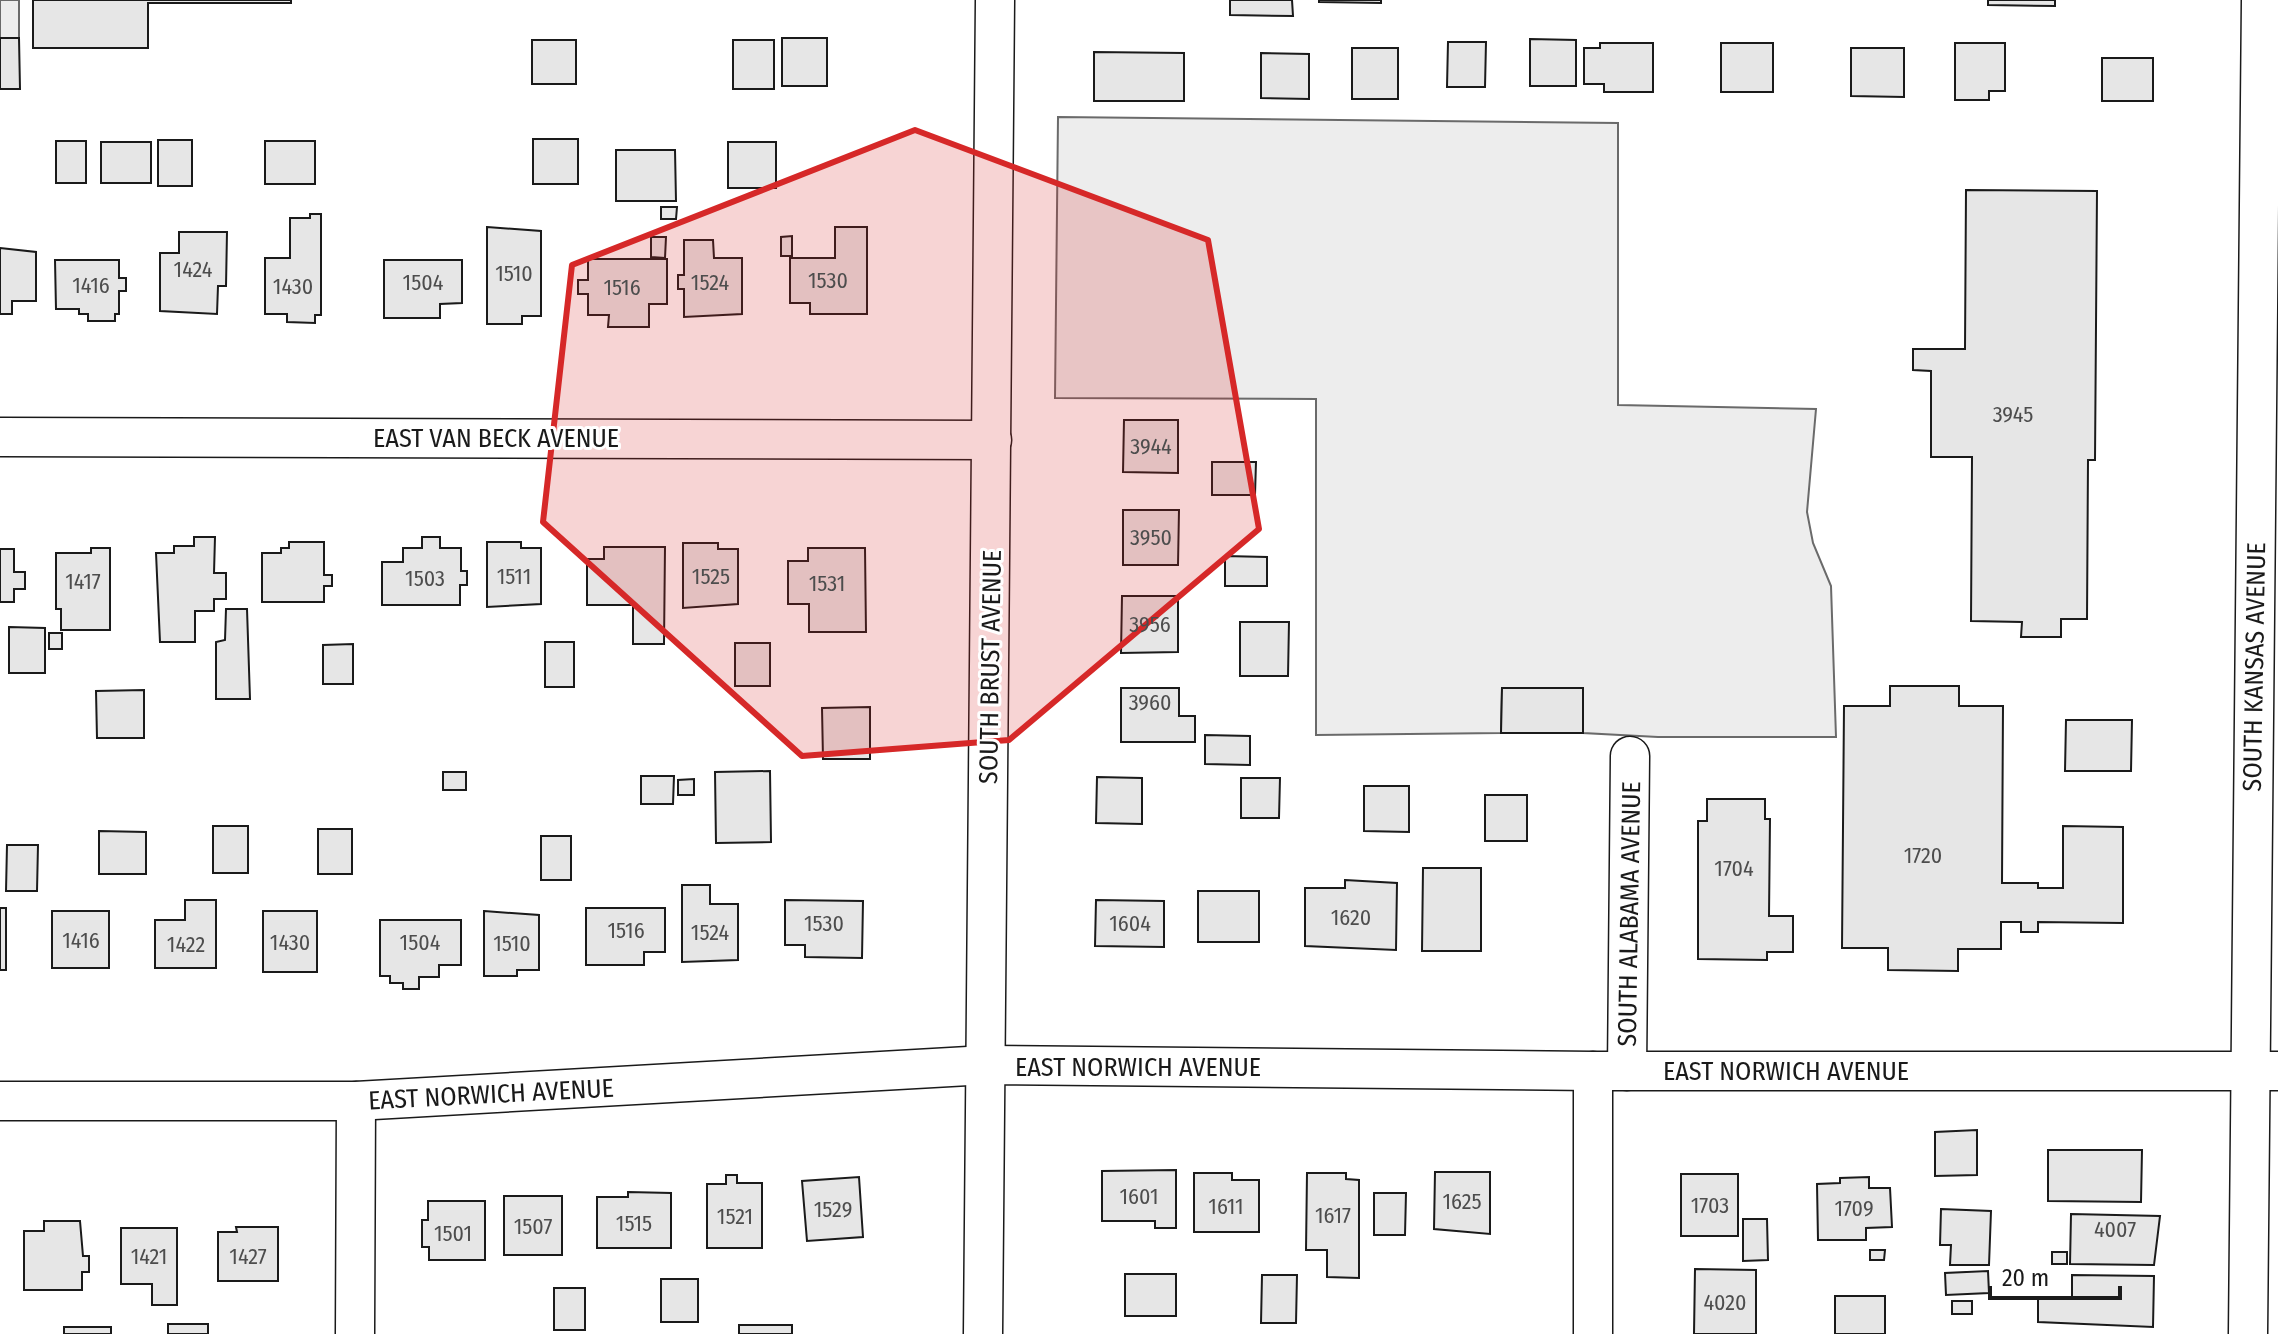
<svg xmlns="http://www.w3.org/2000/svg" width="2278" height="1334" font-family="'Fira Sans Condensed',sans-serif">
	<style>
		.parking { fill: #ededed; stroke: #6a6a6a; stroke-width: 2 }
		.building { fill: #e6e6e6; stroke: #1a1a1a; stroke-width: 2 }
		.lines { fill: none; stroke-linecap: round; stroke-linejoin: round }
		.street-casing { stroke: #1a1a1a; stroke-width: 41 }
		.street { stroke: #fff; stroke-width: 38 }
		.marked { fill: #d62828; fill-opacity: 0.2; stroke: #d62828; stroke-width: 6; stroke-linejoin: round }
		.labels { text-anchor: middle; stroke-width: 6; stroke-linejoin: round; paint-order: stroke }
		.number-label { font-size: 22px; fill: #4d4d4d }
		.street-label { font-size: 26px; fill: #1a1a1a; stroke: #fff }
	</style>
	<rect width="100%" height="100%" fill="#fff"/>
	<g class="parking">
		<rect x="0" y="0" width="19" height="38"/>
		<polygon points="1058,117 1618,123 1618,405 1816,409 1807,512 1813,543 1831,586 1836,737 1658,737 1583,733 1582,689 1502,688 1501,733 1316,735 1316,399 1055,398"/>
	</g>
	<g class="building">
		<polygon points="33,0 291,0 291,3 148,3 148,48 33,48"/>
		<polygon points="1230,0 1292,0 1293,16 1230,15"/>
		<polygon points="1319,0 1381,0 1381,3 1319,2"/>
		<polygon points="1988,0 2055,0 2055,6 1988,5"/>
		<polygon points="0,38 19,38 20,89 0,89"/>
		<rect x="782" y="38" width="45" height="48"/>
		<polygon points="1530,39 1576,40 1576,86 1530,86"/>
		<rect x="532" y="40" width="44" height="44"/>
		<rect x="733" y="40" width="41" height="49"/>
		<polygon points="1448,42 1486,42 1485,87 1447,87"/>
		<polygon points="1600,43 1653,43 1653,92 1604,92 1604,84 1584,84 1584,48 1600,48"/>
		<rect x="1721" y="43" width="52" height="49"/>
		<polygon points="1955,43 2005,43 2005,91 1989,91 1989,100 1955,100"/>
		<rect x="1352" y="48" width="46" height="51"/>
		<polygon points="1851,48 1904,48 1904,97 1851,96"/>
		<polygon points="1094,52 1184,53 1184,101 1094,101"/>
		<polygon points="1261,53 1309,54 1309,99 1261,98"/>
		<rect x="2102" y="58" width="51" height="43"/>
		<rect x="533" y="139" width="45" height="45"/>
		<rect x="158" y="140" width="34" height="46"/>
		<rect x="56" y="141" width="30" height="42"/>
		<rect x="265" y="141" width="50" height="43"/>
		<rect x="101" y="142" width="50" height="41"/>
		<rect x="728" y="142" width="48" height="46"/>
		<polygon points="616,150 675,150 676,201 616,201"/>
		<polygon points="1966,190 2097,191 2095,460 2088,460 2087,619 2061,619 2061,637 2021,637 2022,622 1971,621 1972,457 1931,457 1931,371 1913,370 1913,349 1965,349"/>
		<polygon points="661,207 677,207 676,219 661,219"/>
		<polygon points="310,214 321,214 321,315 315,315 315,323 287,322 287,314 265,314 265,258 290,258 290,218 310,218"/>
		<polygon points="487,227 541,231 541,316 522,316 522,324 487,324"/>
		<polygon points="835,227 867,227 867,314 810,314 810,303 790,303 790,258 835,258"/>
		<polygon points="179,232 227,232 226,286 218,286 217,314 160,311 160,253 179,253"/>
		<polygon points="792,236 792,256 781,256 781,237"/>
		<polygon points="651,237 666,237 665,258 651,257"/>
		<polygon points="684,240 713,240 714,258 742,258 742,314 684,317 684,289 678,289 678,275 684,275"/>
		<polygon points="0,248 36,252 36,301 12,301 12,314 0,314"/>
		<polygon points="588,259 667,259 667,304 649,304 649,327 608,327 609,315 588,315 588,294 578,294 578,280 588,280"/>
		<polygon points="55,260 119,260 119,278 126,278 126,291 119,291 119,314 115,314 115,321 88,321 88,314 79,314 79,309 56,309"/>
		<polygon points="384,260 462,260 462,303 440,304 440,318 384,318"/>
		<polygon points="1124,420 1178,420 1178,473 1123,472"/>
		<polygon points="1212,462 1256,462 1255,495 1212,495"/>
		<polygon points="1123,510 1179,510 1178,565 1123,565"/>
		<polygon points="194,537 215,537 214,573 226,573 226,599 214,599 214,611 195,611 195,642 160,642 156,553 174,553 174,546 194,546"/>
		<polygon points="422,537 440,537 440,548 461,548 461,571 467,571 467,585 460,585 460,605 382,605 382,562 403,562 403,548 422,548"/>
		<polygon points="289,542 324,542 324,575 332,575 332,586 324,586 324,602 262,602 262,553 281,553 281,548 289,548"/>
		<polygon points="487,542 521,542 521,548 541,548 541,604 487,607"/>
		<polygon points="683,543 718,543 718,549 738,549 738,604 683,608"/>
		<polygon points="604,547 665,547 664,644 633,644 633,605 587,605 587,559 604,559"/>
		<polygon points="91,548 110,548 110,630 61,630 61,609 56,609 56,553 91,553"/>
		<polygon points="808,548 865,548 866,632 809,632 809,604 788,604 788,561 808,561"/>
		<polygon points="0,549 14,549 14,572 25,572 25,589 14,589 14,602 0,602"/>
		<polygon points="1225,556 1267,557 1267,586 1225,586"/>
		<polygon points="1122,596 1178,596 1178,652 1121,653"/>
		<polygon points="226,609 247,609 250,699 216,699 216,642 225,640"/>
		<polygon points="1240,622 1289,622 1288,676 1240,676"/>
		<polygon points="9,627 45,628 45,673 9,673"/>
		<rect x="49" y="633" width="13" height="16"/>
		<rect x="545" y="642" width="29" height="45"/>
		<rect x="735" y="643" width="35" height="43"/>
		<polygon points="353,644 353,684 323,684 323,645"/>
		<polygon points="1890,686 1959,686 1959,706 2003,706 2002,883 2038,883 2038,888 2063,888 2063,826 2123,827 2123,923 2038,922 2038,932 2021,932 2021,922 2001,922 2001,949 1958,949 1958,971 1888,970 1888,948 1842,948 1844,706 1890,706"/>
		<polygon points="1121,688 1179,688 1179,716 1195,716 1195,742 1121,742"/>
		<polygon points="1502,688 1583,688 1583,733 1501,733"/>
		<polygon points="144,690 144,738 97,738 96,691"/>
		<polygon points="870,707 870,759 823,759 822,708"/>
		<polygon points="2066,720 2132,720 2131,771 2065,771"/>
		<polygon points="1205,735 1250,736 1250,765 1205,764"/>
		<polygon points="770,771 771,842 716,843 715,772"/>
		<rect x="443" y="772" width="23" height="18"/>
		<polygon points="641,776 674,776 673,804 641,804"/>
		<polygon points="1097,777 1142,778 1142,824 1096,823"/>
		<polygon points="1241,778 1280,778 1279,818 1241,818"/>
		<polygon points="694,779 694,795 678,795 678,780"/>
		<polygon points="1364,786 1409,786 1409,832 1364,831"/>
		<rect x="1485" y="795" width="42" height="46"/>
		<polygon points="1707,799 1765,799 1765,819 1770,819 1769,916 1793,916 1793,952 1767,952 1767,960 1698,959 1698,821 1707,821"/>
		<rect x="213" y="826" width="35" height="47"/>
		<rect x="318" y="829" width="34" height="45"/>
		<polygon points="99,831 146,832 146,874 99,874"/>
		<rect x="541" y="836" width="30" height="44"/>
		<polygon points="7,845 38,845 37,891 6,891"/>
		<polygon points="1423,868 1481,868 1481,951 1422,951"/>
		<polygon points="1345,880 1397,883 1396,950 1305,946 1305,888 1345,888"/>
		<polygon points="682,885 710,885 710,904 738,904 738,960 682,962"/>
		<rect x="1198" y="891" width="61" height="51"/>
		<polygon points="185,900 216,900 216,968 155,968 155,920 185,920"/>
		<polygon points="785,900 863,901 862,958 805,957 805,945 785,945"/>
		<polygon points="1096,900 1164,901 1164,947 1095,946"/>
		<rect x="0" y="908" width="6" height="62"/>
		<polygon points="586,908 665,908 665,952 644,952 644,965 586,965"/>
		<rect x="52" y="911" width="57" height="57"/>
		<rect x="263" y="911" width="54" height="61"/>
		<polygon points="484,911 539,915 539,970 517,970 517,976 484,976"/>
		<polygon points="380,920 461,920 461,965 439,965 439,977 419,977 419,989 403,989 403,983 390,983 390,976 380,976"/>
		<polygon points="1977,1130 1977,1175 1935,1176 1935,1132"/>
		<polygon points="2048,1150 2142,1150 2141,1202 2048,1201"/>
		<polygon points="1176,1170 1176,1228 1155,1228 1155,1221 1102,1221 1102,1171"/>
		<polygon points="1435,1172 1490,1172 1490,1234 1434,1229"/>
		<polygon points="1194,1173 1232,1173 1232,1180 1259,1180 1259,1232 1194,1232"/>
		<polygon points="1307,1173 1346,1173 1346,1179 1359,1180 1359,1278 1327,1277 1327,1250 1306,1250"/>
		<rect x="1681" y="1174" width="57" height="62"/>
		<polygon points="726,1175 737,1175 737,1183 762,1183 762,1248 707,1248 707,1184 726,1184"/>
		<polygon points="859,1177 863,1237 807,1241 802,1181"/>
		<polygon points="1869,1177 1869,1188 1890,1188 1892,1227 1866,1228 1866,1240 1818,1240 1817,1184 1840,1183 1840,1178"/>
		<polygon points="628,1192 671,1193 671,1248 597,1248 597,1197 628,1197"/>
		<polygon points="1374,1193 1406,1193 1405,1235 1374,1235"/>
		<rect x="504" y="1196" width="58" height="59"/>
		<polygon points="428,1201 485,1201 485,1260 429,1260 429,1247 422,1247 422,1220 428,1220"/>
		<polygon points="1941,1209 1991,1211 1989,1265 1950,1265 1951,1245 1940,1245"/>
		<polygon points="2071,1214 2160,1216 2154,1265 2070,1264"/>
		<polygon points="1743,1219 1767,1219 1768,1260 1743,1261"/>
		<polygon points="44,1221 80,1221 83,1256 89,1256 89,1272 82,1272 82,1290 24,1290 24,1231 44,1231"/>
		<polygon points="236,1227 278,1227 278,1281 218,1281 218,1232 237,1232"/>
		<polygon points="121,1228 177,1228 177,1305 152,1305 152,1284 121,1284"/>
		<polygon points="1870,1250 1885,1250 1884,1260 1870,1260"/>
		<rect x="2052" y="1252" width="15" height="12"/>
		<polygon points="1695,1269 1756,1270 1756,1334 1694,1334"/>
		<polygon points="1988,1271 1989,1293 1946,1295 1945,1273"/>
		<rect x="1125" y="1274" width="51" height="42"/>
		<polygon points="1262,1275 1297,1275 1296,1323 1261,1323"/>
		<polygon points="2072,1275 2154,1276 2153,1327 2038,1322 2038,1298 2072,1299"/>
		<rect x="661" y="1279" width="37" height="43"/>
		<rect x="554" y="1288" width="31" height="42"/>
		<rect x="1835" y="1296" width="50" height="38"/>
		<rect x="1952" y="1301" width="20" height="13"/>
		<rect x="168" y="1324" width="40" height="10"/>
		<rect x="739" y="1325" width="53" height="9"/>
		<rect x="64" y="1327" width="47" height="7"/>
	</g>
	<g class="lines">
		<g class="street-casing">
			<g id="street">
				<polyline points="0,437 992,440"/>
				<polyline points="1627,1071 1630,756"/>
				<polyline points="0,1101 356,1101 986,1065 1593,1071 2278,1071"/>
				<polyline points="355,1334 356,1101"/>
				<polyline points="983,1334 995,0"/>
				<polyline points="1593,1334 1593,1071"/>
				<polyline points="2248,1334 2261,0"/>
			</g>
		</g>
		<use href="#street" class="street"/>
	</g>
	<path class="marked" d="M 915,130 L 1208,240 L 1259,529 L 1009,740 L 802,756 L 543,522 L 572,265 Z"/>
	<g class="labels">
		<g class="number-label">
			<text x="193" y="277">1424</text>
			<text x="514" y="281">1510</text>
			<text x="828" y="288">1530</text>
			<text x="423" y="290">1504</text>
			<text x="710" y="290">1524</text>
			<text x="91" y="293">1416</text>
			<text x="293" y="294">1430</text>
			<text x="622" y="295">1516</text>
			<text x="2013" y="422">3945</text>
			<text x="1151" y="454">3944</text>
			<text x="1151" y="545">3950</text>
			<text x="514" y="584">1511</text>
			<text x="711" y="584">1525</text>
			<text x="425" y="586">1503</text>
			<text x="83" y="589">1417</text>
			<text x="827" y="591">1531</text>
			<text x="1150" y="632">3956</text>
			<text x="1150" y="710">3960</text>
			<text x="1923" y="863">1720</text>
			<text x="1734" y="876">1704</text>
			<text x="1351" y="925">1620</text>
			<text x="824" y="931">1530</text>
			<text x="1130" y="931">1604</text>
			<text x="626" y="938">1516</text>
			<text x="710" y="940">1524</text>
			<text x="81" y="948">1416</text>
			<text x="290" y="950">1430</text>
			<text x="420" y="950">1504</text>
			<text x="512" y="951">1510</text>
			<text x="186" y="952">1422</text>
			<text x="1139" y="1204">1601</text>
			<text x="1462" y="1209">1625</text>
			<text x="1710" y="1213">1703</text>
			<text x="1226" y="1214">1611</text>
			<text x="1854" y="1216">1709</text>
			<text x="833" y="1217">1529</text>
			<text x="1333" y="1223">1617</text>
			<text x="735" y="1224">1521</text>
			<text x="634" y="1231">1515</text>
			<text x="533" y="1234">1507</text>
			<text x="2115" y="1237">4007</text>
			<text x="453" y="1241">1501</text>
			<text x="149" y="1264">1421</text>
			<text x="248" y="1264">1427</text>
			<text x="1725" y="1310">4020</text>
		</g>
		<g class="street-label">
			<text x="496" y="447">EAST VAN BECK AVENUE</text>
			<text transform="translate(990 667) rotate(-89)" y="9">SOUTH BRUST AVENUE</text>
			<text transform="translate(2254 667) rotate(-89)" y="9">SOUTH KANSAS AVENUE</text>
			<text transform="translate(1629 914) rotate(-89)" y="9">SOUTH ALABAMA AVENUE</text>
			<text x="1138" y="1076">EAST NORWICH AVENUE</text>
			<text x="1786" y="1080">EAST NORWICH AVENUE</text>
			<text transform="translate(491 1094) rotate(-3)" y="9">EAST NORWICH AVENUE</text>
		</g>
	</g>
	<path d="M1990 1286v12h130v-12" fill="none" stroke="#1a1a1a" stroke-width="4"/>
	<text x="2002" y="1286" font-size="24" fill="#1a1a1a" stroke="#ffffff" stroke-width="6" paint-order="stroke">20 m</text>
</svg>
